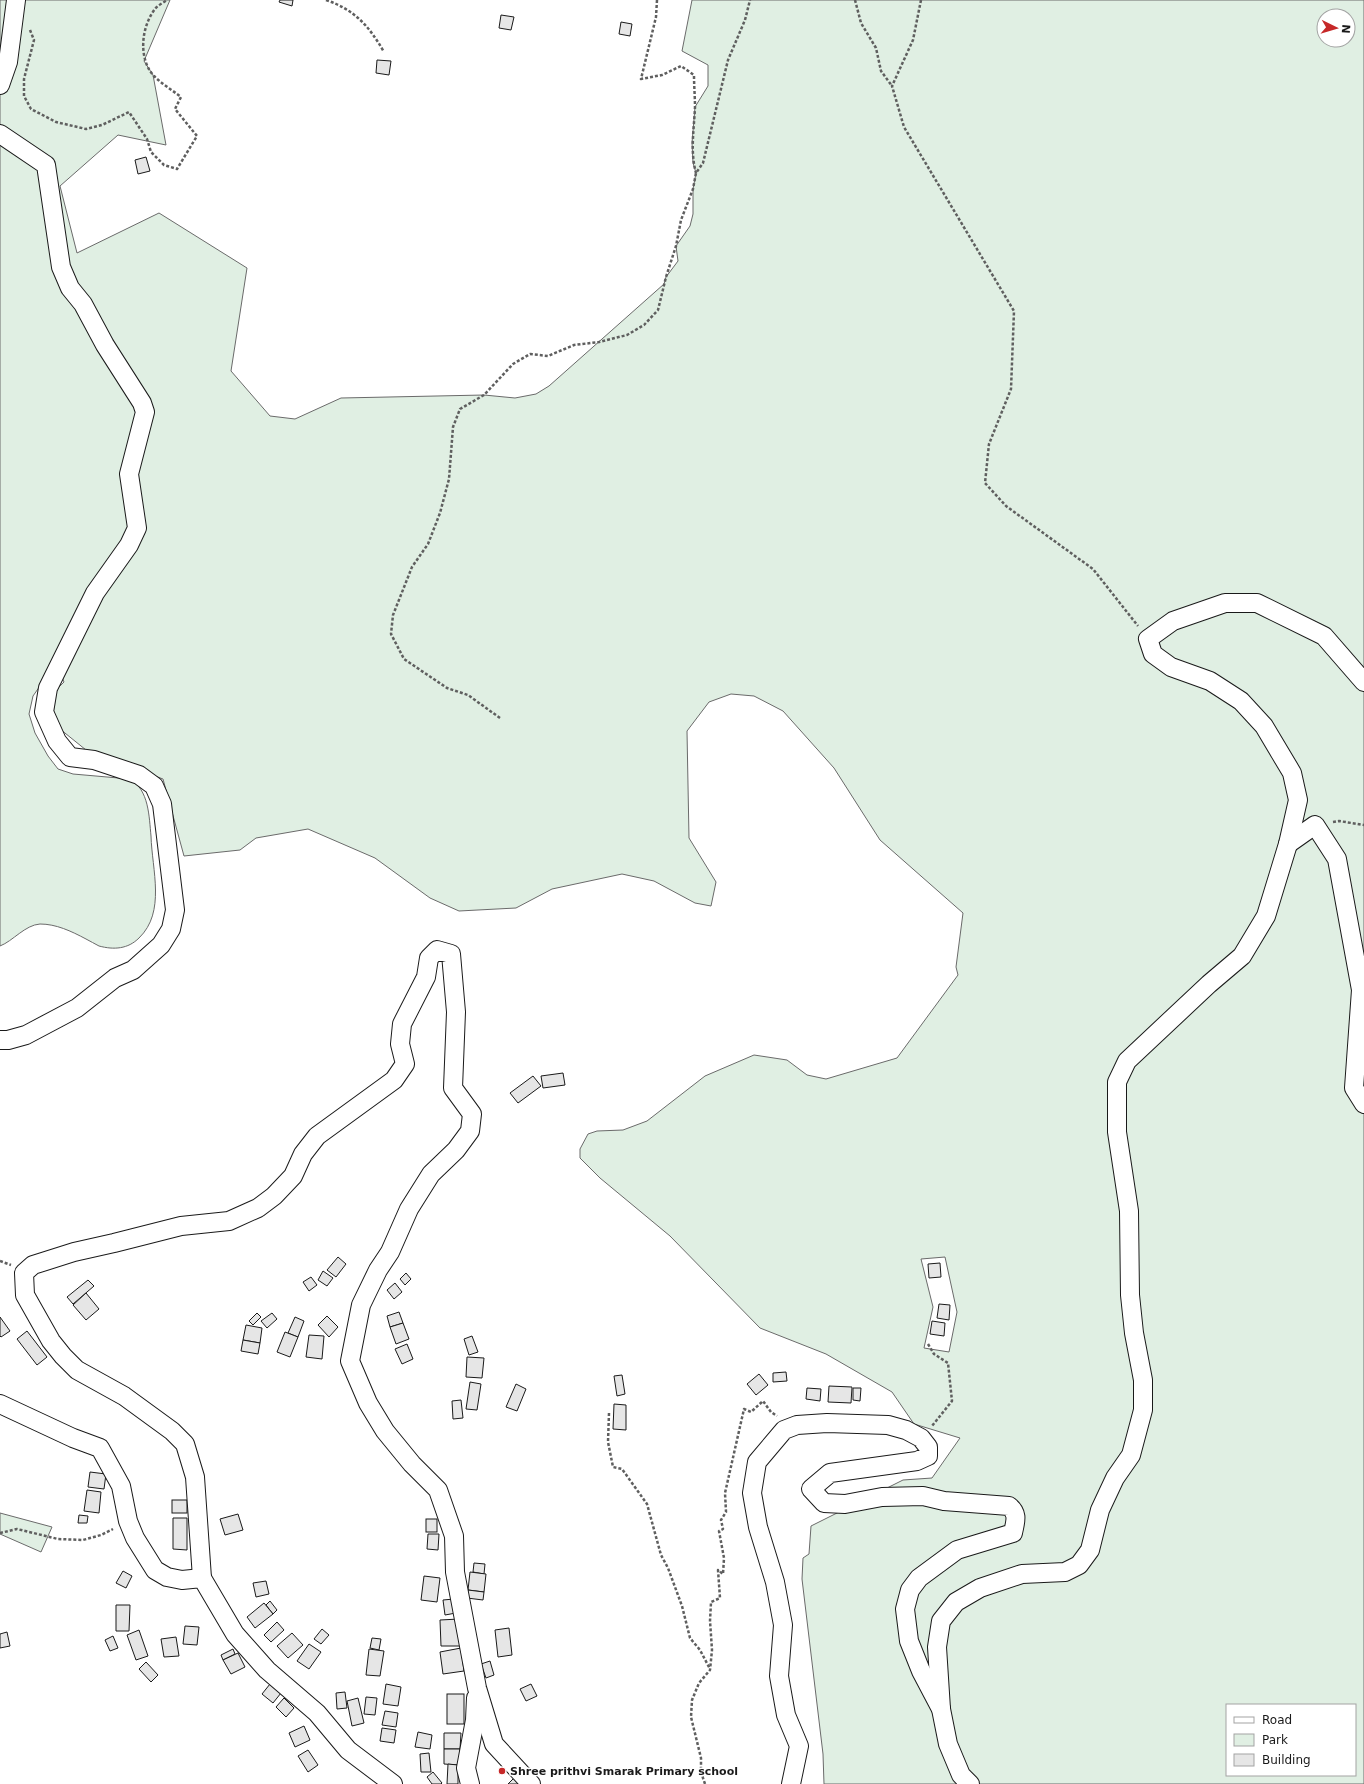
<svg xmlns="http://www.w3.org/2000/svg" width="1364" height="1784" font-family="'DejaVu Sans',sans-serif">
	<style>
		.green { fill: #e0efe3; stroke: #6a6a6a; fill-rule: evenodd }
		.building { fill: #e6e6e6; stroke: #1a1a1a }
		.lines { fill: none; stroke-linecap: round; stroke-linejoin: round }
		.minor-casing { stroke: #1a1a1a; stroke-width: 20 }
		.path { stroke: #5f5f5f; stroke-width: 2.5; stroke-dasharray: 3 2; stroke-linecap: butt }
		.minor { stroke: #fff; stroke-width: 18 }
		.poi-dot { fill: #c62828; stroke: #fff; stroke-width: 1.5 }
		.labels { text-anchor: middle; stroke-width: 3; stroke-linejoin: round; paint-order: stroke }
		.poi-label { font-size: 11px; font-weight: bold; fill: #1a1a1a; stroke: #fff; text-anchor: start }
	</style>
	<rect width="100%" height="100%" fill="#fff"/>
	<g class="green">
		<path d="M 0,0 L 170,0 L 144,61 L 153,75 L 166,145 L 118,135 L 60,186 L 77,253 L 159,213 L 247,268 L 231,371 L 270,416 L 295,419 L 341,398 L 484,395 L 515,398 L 536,394 L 549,386 L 664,284 L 666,277 L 678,261 L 676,246 L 690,226 L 693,214 L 693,189 L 696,173 L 693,163 L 692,143 L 695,107 L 708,86 L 708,65 L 682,51 L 692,0 L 1364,0 L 1364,1784 L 824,1784 L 823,1754 L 802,1579 L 803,1558 L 809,1554 L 811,1526 L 903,1480 L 932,1478 L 960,1438 L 914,1424 L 892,1392 L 826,1354 L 760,1328 L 670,1236 L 600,1178 L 580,1158 L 580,1149 L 588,1134 L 597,1131 L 623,1130 L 647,1121 L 705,1076 L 754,1055 L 787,1060 L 807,1075 L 826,1079 L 897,1058 L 958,975 L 956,967 L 963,913 L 880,840 L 834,768 L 783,711 L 754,696 L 731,694 L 709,702 L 687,731 L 689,838 L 716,882 L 711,906 L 695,903 L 654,881 L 622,874 L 552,889 L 516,908 L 459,911 L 430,898 L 375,858 L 308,829 L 256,838 L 240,850 L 184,856 L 163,779 L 86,750 L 55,725 L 52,694 L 64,682 L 56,663 L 33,696 L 29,714 L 35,733 L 48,756 L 58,769 L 73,774 L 130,779 C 149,790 149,816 151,836 C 152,870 166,912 139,938 C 128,949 114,950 99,946 C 95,944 90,941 86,939 C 71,931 56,924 40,924 C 25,925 13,941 0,946 ZM 1324,16 L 1348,16 L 1348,40 L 1324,40 ZM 945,1257 L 957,1312 L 949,1352 L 924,1348 L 933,1307 L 921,1259 ZM 1227,1705 L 1355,1705 L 1355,1775 L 1227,1775 Z"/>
		<polygon points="0,1513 52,1527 41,1552 0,1534"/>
	</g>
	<g class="building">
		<polygon points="280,0 293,0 292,6 279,2"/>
		<polygon points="501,15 514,17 511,30 499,28"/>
		<polygon points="621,22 632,24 630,36 619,34"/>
		<polygon points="377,60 391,61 389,75 376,73"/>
		<polygon points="146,157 150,171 138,174 135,160"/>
		<polygon points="563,1073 565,1085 543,1088 541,1076"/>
		<polygon points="533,1076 541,1086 518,1103 510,1093"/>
		<polygon points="338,1257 346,1264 336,1277 327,1270"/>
		<polygon points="940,1263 941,1277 929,1278 928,1264"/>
		<polygon points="323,1271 333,1278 327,1286 318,1280"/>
		<polygon points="406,1273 411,1279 405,1285 400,1279"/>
		<polygon points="311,1277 317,1285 309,1291 303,1282"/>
		<polygon points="88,1280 94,1286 73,1304 67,1297"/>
		<polygon points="395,1283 402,1292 394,1299 387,1290"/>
		<polygon points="86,1293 99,1309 86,1320 73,1305"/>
		<polygon points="939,1304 950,1305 949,1320 937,1318"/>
		<polygon points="399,1312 403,1323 390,1327 387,1316"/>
		<polygon points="257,1313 261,1317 253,1325 249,1321"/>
		<polygon points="272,1313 277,1319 267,1328 261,1321"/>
		<polygon points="327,1316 338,1327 329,1337 318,1325"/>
		<polygon points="0,1317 10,1331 1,1337 0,1336"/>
		<polygon points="295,1317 304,1321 298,1337 288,1333"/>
		<polygon points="932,1321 945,1323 944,1336 930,1334"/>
		<polygon points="403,1323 409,1339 396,1344 390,1327"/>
		<polygon points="246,1325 262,1328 260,1343 243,1340"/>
		<polygon points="27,1331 47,1357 37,1365 17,1339"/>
		<polygon points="285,1332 298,1337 290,1357 277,1352"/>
		<polygon points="309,1335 324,1336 322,1359 306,1357"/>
		<polygon points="472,1336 478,1352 469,1355 464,1339"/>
		<polygon points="243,1340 260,1343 258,1354 241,1351"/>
		<polygon points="407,1344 413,1359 402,1364 395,1349"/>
		<polygon points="467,1357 484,1358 482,1378 466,1377"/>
		<polygon points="786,1372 787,1381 773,1382 773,1373"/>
		<polygon points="759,1374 768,1385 756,1395 747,1384"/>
		<polygon points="622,1375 625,1394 617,1396 614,1376"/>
		<polygon points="470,1382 481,1384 477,1410 466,1409"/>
		<polygon points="516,1384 526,1389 517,1411 506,1407"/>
		<polygon points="829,1386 852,1387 851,1403 828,1402"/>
		<polygon points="807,1388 821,1389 820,1401 806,1399"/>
		<polygon points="853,1388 861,1388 860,1401 853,1400"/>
		<polygon points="461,1400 463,1418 453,1419 452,1401"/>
		<polygon points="614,1404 626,1405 626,1430 613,1429"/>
		<polygon points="90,1472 106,1474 104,1489 88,1487"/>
		<polygon points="87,1490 101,1492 99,1513 84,1511"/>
		<rect x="172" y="1500" width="15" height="13"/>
		<polygon points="238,1514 243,1530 225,1535 220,1519"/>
		<polygon points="79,1515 88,1516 87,1523 78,1523"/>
		<polygon points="173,1518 187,1518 187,1550 173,1549"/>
		<rect x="426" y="1519" width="11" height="13"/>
		<polygon points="428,1534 439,1534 438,1550 427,1549"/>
		<polygon points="474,1563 485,1564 484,1574 473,1572"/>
		<polygon points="123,1571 132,1576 126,1588 116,1583"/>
		<polygon points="470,1572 486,1574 484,1592 468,1590"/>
		<polygon points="424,1576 440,1578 437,1602 421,1600"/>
		<polygon points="266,1581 269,1594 256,1597 253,1583"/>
		<polygon points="468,1590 484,1592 483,1600 467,1598"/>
		<polygon points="454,1599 456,1613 445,1615 443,1600"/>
		<polygon points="270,1601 277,1610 273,1614 266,1605"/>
		<polygon points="264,1603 273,1614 255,1628 247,1617"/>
		<polygon points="116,1605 130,1605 129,1631 116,1631"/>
		<polygon points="459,1619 460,1646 441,1646 440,1620"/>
		<polygon points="277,1622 284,1630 271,1642 264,1635"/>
		<polygon points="185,1626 199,1627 197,1645 183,1644"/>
		<polygon points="509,1628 512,1655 498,1657 495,1630"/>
		<polygon points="322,1629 329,1635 321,1644 314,1639"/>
		<polygon points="139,1630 148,1656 136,1660 127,1635"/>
		<polygon points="7,1632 10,1646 0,1648 0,1634"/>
		<polygon points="292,1633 303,1645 288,1658 277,1646"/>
		<polygon points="113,1636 118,1648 110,1651 105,1640"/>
		<polygon points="176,1637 179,1656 164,1657 161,1639"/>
		<polygon points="372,1638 381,1639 379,1650 370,1648"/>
		<polygon points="309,1644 321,1652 309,1669 297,1661"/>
		<polygon points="461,1648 464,1671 443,1674 440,1652"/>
		<polygon points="233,1649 235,1654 223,1660 221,1655"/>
		<polygon points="369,1649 384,1651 380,1676 366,1675"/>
		<polygon points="238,1653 245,1667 231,1674 223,1660"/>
		<polygon points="490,1661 494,1675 486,1678 481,1664"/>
		<polygon points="146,1662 158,1675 151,1682 139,1669"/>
		<polygon points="270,1684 281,1693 273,1703 262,1694"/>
		<polygon points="386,1684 401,1687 398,1706 383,1704"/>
		<polygon points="531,1684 537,1696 526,1701 520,1689"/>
		<polygon points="345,1692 347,1708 337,1709 336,1693"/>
		<rect x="447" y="1694" width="17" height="30"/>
		<polygon points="366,1697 377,1698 375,1715 364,1714"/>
		<polygon points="284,1698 294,1708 286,1717 276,1707"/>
		<polygon points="358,1698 364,1723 352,1726 347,1701"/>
		<polygon points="385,1711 398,1713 396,1727 382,1725"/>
		<polygon points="304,1726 310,1740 295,1747 289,1733"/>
		<polygon points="382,1728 396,1730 394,1743 380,1741"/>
		<polygon points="418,1732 432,1735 430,1749 415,1747"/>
		<polygon points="444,1733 461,1733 460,1749 444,1749"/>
		<polygon points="444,1749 460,1749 459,1765 444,1764"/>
		<polygon points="308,1750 318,1765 308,1772 298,1756"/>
		<polygon points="429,1753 431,1772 421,1772 420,1754"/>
		<polygon points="448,1764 458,1765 458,1784 447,1784"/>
		<polygon points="433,1772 442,1783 441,1784 432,1784 427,1777"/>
		<polygon points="515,1777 522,1784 508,1784"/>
	</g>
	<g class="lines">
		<g class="minor-casing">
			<g id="minor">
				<polyline points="0,85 8,62 16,0"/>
				<polyline points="0,134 46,165 61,267 70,288 83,304 105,345 142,403 145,412 129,474 137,528 129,545 95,593 48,688 44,712 57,741 70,757 94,760 139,775 154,786 162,804 175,910 171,929 161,945 133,970 115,978 77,1008 26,1035 8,1040 0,1040"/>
				<polyline points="1288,844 1315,825 1337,859 1361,990 1354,1088 1364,1104"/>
				<polyline points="0,1404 73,1438 100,1448 121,1486 128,1521 135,1538 155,1570 167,1577 182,1580 202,1578 235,1634 267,1670 317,1713 348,1750 393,1784"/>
				<polyline points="202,1578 195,1477 185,1444 172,1431 124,1396 77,1370 63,1356 51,1341 25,1295 24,1273 33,1265 74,1252 114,1243 181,1226 229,1221 258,1208 274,1196 293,1176 303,1154 317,1136 394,1080 405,1064 400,1044 402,1024 426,977 429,958 437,950 451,954 456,1012 453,1088 472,1114 470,1131 456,1150 431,1174 409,1209 390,1252 378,1270 361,1305 350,1361 368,1403 385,1431 412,1464 438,1490 454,1536 455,1572 477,1688 494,1744 531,1784"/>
				<polyline points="941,1709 937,1647 941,1621 956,1602 980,1588 1022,1574 1065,1572 1079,1565 1090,1550 1100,1510 1115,1478 1131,1455 1143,1410 1143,1380 1134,1333 1130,1295 1129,1211 1117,1132 1117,1082 1127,1061 1209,984 1242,956 1266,916 1288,844 1298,800 1292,773 1264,726 1241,701 1210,681 1171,667 1153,654 1148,639 1173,621 1225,603 1257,603 1324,636 1364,682"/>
				<polyline points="470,1784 466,1768 475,1720 476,1698"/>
				<path d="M 791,1784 L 799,1746 L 786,1715 L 779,1676 L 783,1625 L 775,1582 L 758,1527 L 752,1493 L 757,1462 L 784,1430 L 797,1425 L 827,1423 L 888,1425 L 906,1430 L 921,1438 L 928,1447 L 928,1456 L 917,1461 L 830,1473 L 811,1489 L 824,1503 L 845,1504 L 882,1497 L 923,1496 L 944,1501 L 1009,1506 C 1019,1514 1015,1522 1013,1533 L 957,1550 L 919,1578 L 910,1590 L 905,1609 L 909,1641 L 921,1671 L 941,1709 L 948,1744 L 961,1775 L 970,1784"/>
			</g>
		</g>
		<g class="path">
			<path d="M 326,0 C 355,10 369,26 384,52"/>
			<path d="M 657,0 L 656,17 L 641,79 L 662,75 L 681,66 L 694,75 C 694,86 695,97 695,107 C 694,130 690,151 696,173"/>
			<polyline points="855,0 861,23 876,48 881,71 892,86"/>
			<polyline points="921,0 913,40 892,86 904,127 1014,311 1011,389 989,444 985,483 1006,506 1093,569 1138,626"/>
			<path d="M 30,30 L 34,40 L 24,79 L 24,96 L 31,109 L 56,122 L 86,129 L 102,125 L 129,112 L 147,139 L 151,152 L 164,165 L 177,169 L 197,136 L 175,109 L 181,97 C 172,90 162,84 154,76 C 138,59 141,27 155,9 C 158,5 163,3 167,0"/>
			<polyline points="500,718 468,695 447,688 404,659 391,634 393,615 412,567 428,544 440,513 449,479 453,427 460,409 484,395 513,364 530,354 548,356 574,345 599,342 627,335 644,325 658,310 666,277 676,246 681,220 693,189 696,173 703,163 728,60 745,20 750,0"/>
			<polyline points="1333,822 1339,821 1364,825"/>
			<polyline points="0,1261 11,1265"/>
			<polyline points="928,1344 934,1354 948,1363 952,1401 932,1426"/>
			<polyline points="609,1413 608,1442 613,1467 622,1469 647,1504 661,1555 668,1568 682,1606 690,1638 700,1650 710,1669"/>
			<polyline points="0,1533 17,1529 58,1539 83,1540 101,1535 113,1529"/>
			<polyline points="705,1784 701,1772 701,1758 691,1717 692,1700 699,1683 710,1670 712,1650 710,1621 711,1602 720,1598 718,1570 723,1574 724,1558 719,1531 723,1529 721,1520 726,1512 725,1493 744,1409 751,1412 763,1401 771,1412 777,1416"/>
		</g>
		<use href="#minor" class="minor"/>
	</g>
	<circle class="poi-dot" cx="502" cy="1771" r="4"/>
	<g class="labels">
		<g class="poi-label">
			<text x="510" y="1775">Shree prithvi Smarak Primary school</text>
		</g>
	</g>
	<rect x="1226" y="1704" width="130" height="72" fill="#ffffff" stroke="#a3a3a3"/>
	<rect x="1234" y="1717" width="20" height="6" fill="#ffffff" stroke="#a3a3a3"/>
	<text x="1262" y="1724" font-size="12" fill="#1a1a1a">Road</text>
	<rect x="1234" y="1734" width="20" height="12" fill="#e0efe3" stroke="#a3a3a3"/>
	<text x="1262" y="1744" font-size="12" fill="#1a1a1a">Park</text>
	<rect x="1234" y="1754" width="20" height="12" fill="#e6e6e6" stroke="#a3a3a3"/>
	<text x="1262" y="1764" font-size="12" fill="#1a1a1a">Building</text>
	<g transform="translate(1336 28) rotate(95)"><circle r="19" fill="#ffffff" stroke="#a3a3a3"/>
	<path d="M0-3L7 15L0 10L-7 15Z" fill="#c62828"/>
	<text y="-6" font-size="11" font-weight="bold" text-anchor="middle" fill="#1a1a1a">N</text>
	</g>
</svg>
